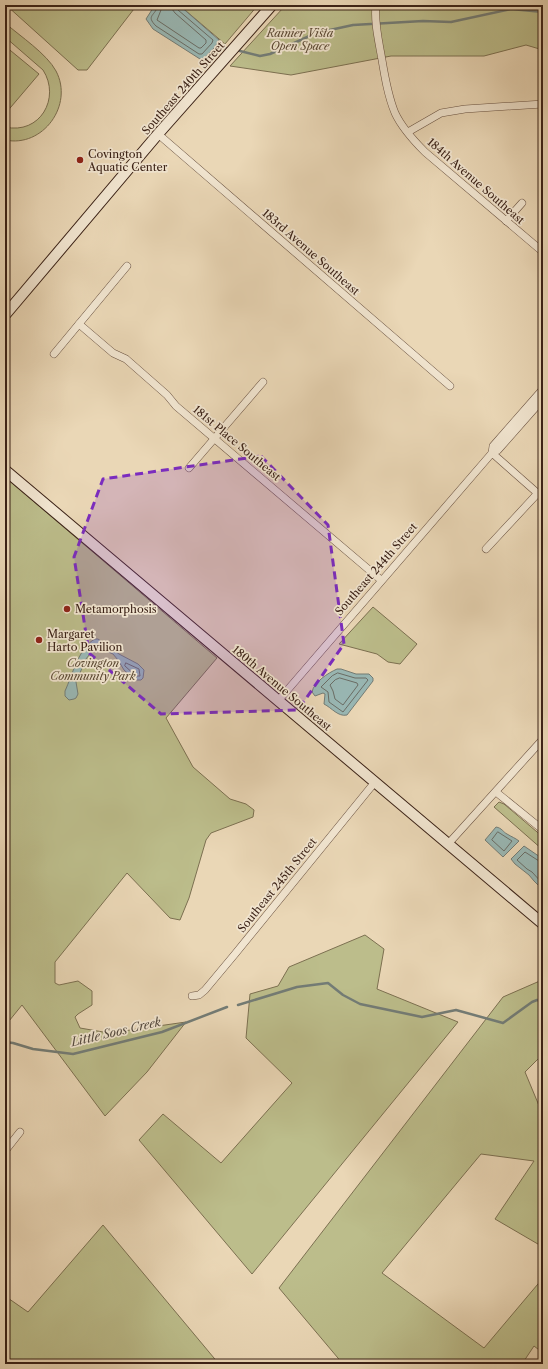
<svg xmlns="http://www.w3.org/2000/svg" width="548" height="1369" font-family="'Libre Caslon Text',serif">
	<style>
		.green { fill: #bcbd8b; stroke: #7c7051 }
		.water { fill: #99b8b5; stroke: #737c76 }
		.lines { fill: none; stroke-linecap: round; stroke-linejoin: round }
		.shore { stroke: #6a6d66; stroke-width: 1 }
		.stream { stroke: #737c76; stroke-width: 2.5 }
		.street-casing { stroke: #674f3f; stroke-width: 8 }
		.secondary-casing { stroke: #3b2217; stroke-width: 12 }
		.street { stroke: #f1e5d0; stroke-width: 7 }
		.secondary { stroke: #f1e5d0; stroke-width: 10 }
		.marked { fill: #7b2cbf; fill-opacity: 0.2; stroke: #7b2cbf; stroke-width: 3; stroke-dasharray: 8 5; stroke-linejoin: round }
		.poi-dot { fill: #8f2418; stroke: #f1e5d0; stroke-width: 1.5 }
		.labels { text-anchor: middle; stroke-width: 3.5; stroke-linejoin: round; paint-order: stroke }
		.park-label { font-size: 11px; font-style: italic; fill: #5b4934; stroke: #f1e5d0 }
		.street-label { font-size: 11px; fill: #3b2217; stroke: #f1e5d0 }
		.poi-label { font-size: 11px; fill: #3b2217; stroke: #f1e5d0; text-anchor: start }
		.water-label { font-size: 12px; font-style: italic; fill: #52483e; stroke: #f1e5d0 }
	</style>
	<rect width="100%" height="100%" fill="#ead7b6"/>
	<filter id="stains"><feTurbulence type="fractalNoise" baseFrequency=".005" numOctaves="4"/><feColorMatrix values="0 0 0 0 .2 0 0 0 0 .09 0 0 0 0 .02 0 0 0 .5 -.17"/></filter>
	<radialGradient id="worn" r=".72"><stop offset=".6" stop-color="#630" stop-opacity="0"/><stop offset="1" stop-color="#630" stop-opacity=".3"/></radialGradient>
	<g class="green">
		<polygon points="6,5 137,5 87,70 78,70"/>
		<polygon points="179,5 258,5 225,44"/>
		<polygon points="308,5 543,5 543,50 526,45 484,56 391,56 291,75 230,66 283,8"/>
		<path d="M 5,23 C 20,36 47,54 56,71 C 74,105 43,148 5,140 L 5,127 C 40,135 61,98 43,70 L 5,37 Z"/>
		<polygon points="5,46 39,74 5,114"/>
		<polygon points="5,477 217,658 166,718 193,767 230,799 246,804 254,810 253,817 211,833 206,840 189,898 180,920 170,918 127,873 55,962 55,983 59,985 78,981 92,991 92,1005 78,1014 75,1017 80,1028 109,1033 186,1022 147,1072 105,1116 22,1005 5,1026"/>
		<polygon points="373,607 417,644 400,664 388,662 377,654 339,644"/>
		<polygon points="499,802 504,804 543,837 543,850 494,807"/>
		<polygon points="365,935 384,949 377,989 458,1022 252,1274 139,1140 163,1114 221,1163 292,1083 246,1038 250,994 278,986 289,967"/>
		<polygon points="542,980 543,1054 525,1072 540,1108 543,1110 543,1247 495,1219 534,1161 481,1154 382,1273 484,1348 543,1278 543,1353 534,1346 522,1364 343,1364 279,1288 503,997"/>
		<polygon points="103,1225 219,1364 5,1364 5,1296 28,1312"/>
	</g>
	<g class="water">
		<polygon points="155,5 179,5 219,40 216,46 203,59 200,59 153,29 146,19"/>
		<path d="M 95,639 L 98,639 L 119,654 L 138,664 L 144,670 L 143,678 L 141,680 L 135,680 L 124,670 L 118,660 L 113,654 L 101,649 L 92,651 L 86,659 L 76,682 L 78,694 L 76,698 L 74,699 L 69,700 L 65,696 L 65,691 C 72,676 79,647 95,639 Z"/>
		<path d="M 337,669 L 341,669 L 356,674 L 369,674 L 373,678 L 373,681 L 347,715 C 338,717 332,708 324,704 L 325,694 L 323,693 L 315,696 L 312,692 C 314,682 328,673 337,669 Z"/>
		<path d="M 496,827 C 502,828 503,832 507,834 C 512,837 515,838 519,841 L 503,857 L 485,840 Z"/>
		<polygon points="524,846 543,859 543,890 534,881 529,875 515,864 511,859"/>
	</g>
	<g class="lines">
		<g class="shore">
			<path d="M 158,5 C 156,16 145,15 156,26 L 199,54 L 202,54 L 212,43 L 213,40 L 178,10 L 176,5"/>
			<polyline points="163,5 157,20 199,48 201,48 206,43 206,40 175,13 172,9 171,5"/>
			<polygon points="126,663 139,669 140,676 136,676 125,666"/>
			<polygon points="338,673 355,678 366,678 368,680 343,712 329,702 328,692 321,687 332,676"/>
			<polygon points="340,678 357,683 358,685 343,705 335,699 333,691 330,685 335,680"/>
			<polygon points="498,832 512,841 504,851 492,840"/>
			<polyline points="543,862 539,861 525,852 517,860 527,869 532,872 543,884"/>
		</g>
		<g class="stream">
			<polyline points="216,46 229,49"/>
			<polyline points="236,50 260,56 270,54 316,33 353,25 423,21 451,22 511,9 543,12"/>
			<polyline points="238,1005 297,987 328,983 343,995 360,1004 422,1017 456,1010 503,1023 532,1002 537,1000 543,1001"/>
			<polyline points="5,1042 13,1043 33,1049 73,1054 162,1032 227,1007"/>
		</g>
		<g class="street-casing">
			<g id="street">
				<path d="M 376,5 C 374,23 379,42 382,60 C 385,78 388,96 395,113 C 402,128 414,141 425,152 L 543,252"/>
				<polyline points="408,132 441,113 465,109 543,104"/>
				<polyline points="158,134 450,386"/>
				<polyline points="506,221 522,203"/>
				<polyline points="79,324 113,353 126,359 167,395 176,406 381,580"/>
				<polyline points="54,354 127,266"/>
				<polyline points="543,389 493,446 492,453 498,450 543,399"/>
				<polyline points="189,468 263,382"/>
				<polyline points="486,549 538,493"/>
				<polyline points="278,701 492,453 543,498"/>
				<polyline points="496,792 543,830"/>
				<polyline points="449,843 543,739"/>
				<polyline points="192,996 199,995 205,990 235,954 375,782"/>
				<polyline points="5,1151 20,1132"/>
			</g>
		</g>
		<g class="secondary-casing">
			<g id="secondary">
				<polyline points="5,315 158,134 272,5"/>
				<polyline points="5,470 543,924"/>
			</g>
		</g>
		<use href="#street" class="street"/>
		<use href="#secondary" class="secondary"/>
	</g>
	<path class="marked" d="M 261,456 L 328,525 L 344,644 L 298,710 L 161,714 L 89,653 L 74,557 L 103,479 Z"/>
	<g class="poi-dot">
		<circle cx="80" cy="160" r="4"/>
		<circle cx="67" cy="609" r="4"/>
		<circle cx="39" cy="640" r="4"/>
	</g>
	<g class="labels">
		<g class="park-label">
			<text x="300" y="37">Rainier Vista<tspan x="300" dy="13">Open Space</tspan></text>
			<text x="93" y="667">Covington<tspan x="93" dy="13">Community Park</tspan></text>
		</g>
		<g class="street-label">
			<text transform="translate(183 88) rotate(-49)" y="4">Southeast 240th Street</text>
			<text transform="translate(476 181) rotate(41)" y="4">184th Avenue Southeast</text>
			<text transform="translate(311 252) rotate(41)" y="4">183rd Avenue Southeast</text>
			<text transform="translate(237 443) rotate(40)" y="4">181st Place Southeast</text>
			<text transform="translate(376 569) rotate(-49)" y="4">Southeast 244th Street</text>
			<text transform="translate(282 688) rotate(40)" y="4">180th Avenue Southeast</text>
			<text transform="translate(277 885) rotate(-51)" y="4">Southeast 245th Street</text>
		</g>
		<g class="poi-label">
			<text x="88" y="158">Covington<tspan x="88" dy="13">Aquatic Center</tspan></text>
			<text x="75" y="613">Metamorphosis</text>
			<text x="47" y="638">Margaret<tspan x="47" dy="13">Harto Pavilion</tspan></text>
		</g>
		<g class="water-label">
			<text transform="translate(116 1032) rotate(-13)" y="4">Little Soos Creek</text>
		</g>
	</g>
	<rect width="548" height="1369" fill="none" stroke="#ead7b6" stroke-width="20"/>
	<rect x="6" y="6" width="536" height="1357" fill="none" stroke="#3b2217" stroke-width="2"/>
	<rect x="10" y="10" width="528" height="1349" fill="none" stroke="#3b2217"/>
	<rect width="100%" height="100%" filter="url(#stains)"/>
	<rect width="100%" height="100%" fill="url(#worn)"/>
</svg>
